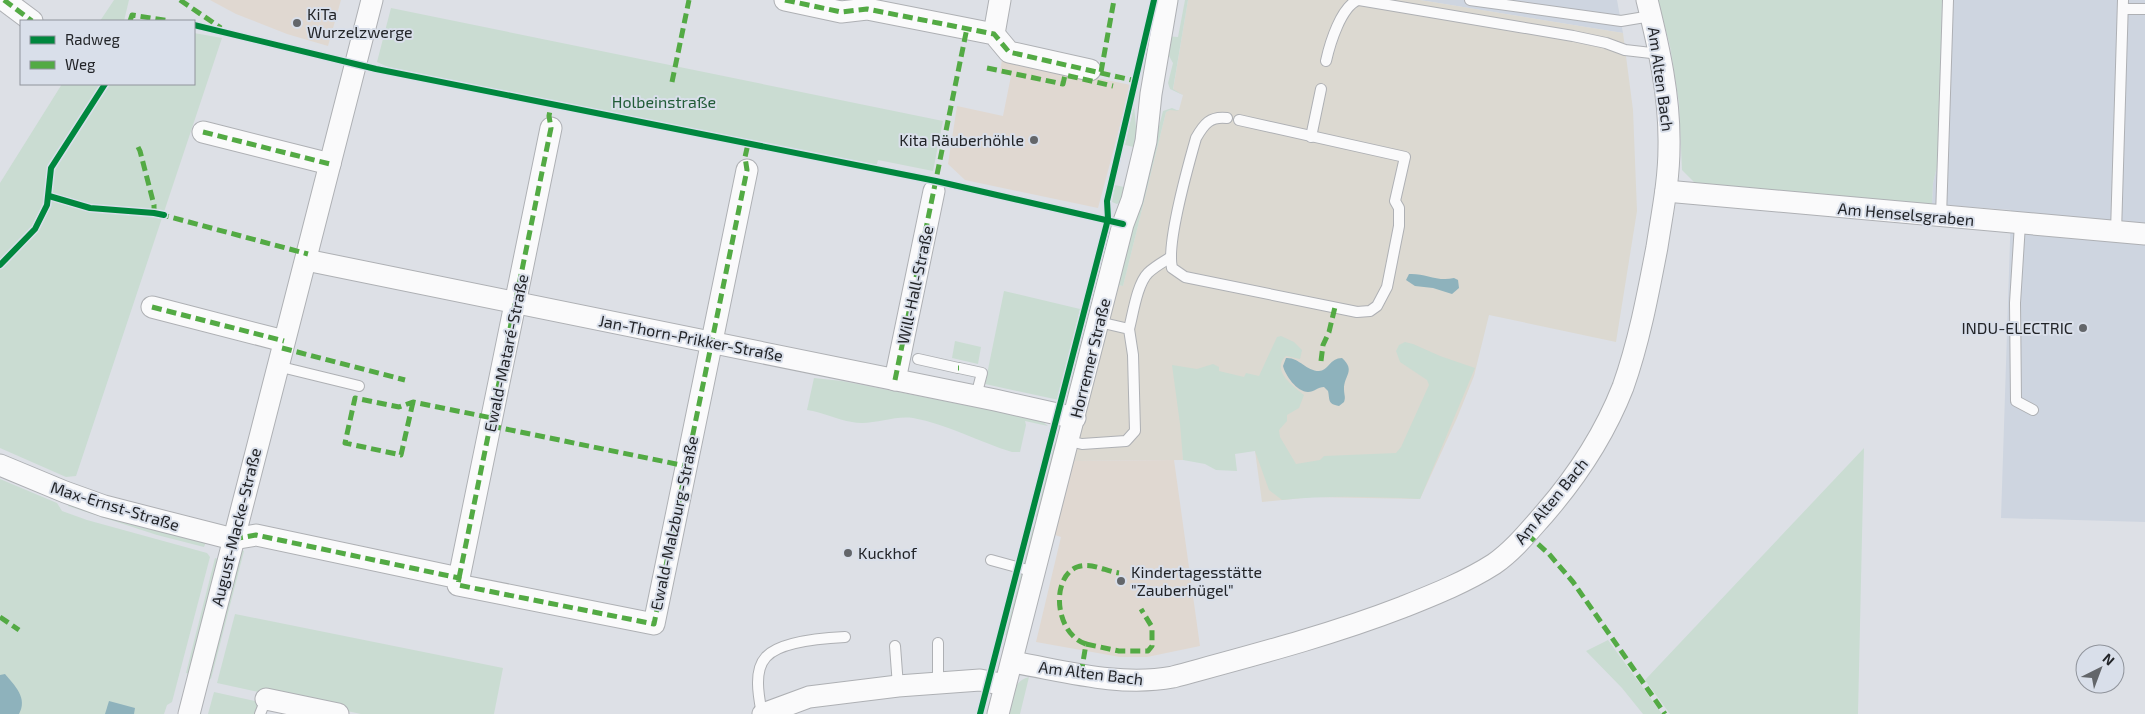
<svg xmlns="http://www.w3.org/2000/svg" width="2145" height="714" font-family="'Exo 2',sans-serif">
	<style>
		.built { fill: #ced5e0 }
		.industrial { fill: #dcd9d1 }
		.education { fill: #e0d8d1 }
		.green { fill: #cadcd2 }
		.water { fill: #8eb2bc }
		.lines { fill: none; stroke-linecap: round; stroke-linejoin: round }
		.service-casing { stroke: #aeb0b4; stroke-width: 12 }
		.minor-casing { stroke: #aeb0b4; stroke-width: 23 }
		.service { stroke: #fafafb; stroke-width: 10 }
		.minor { stroke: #fafafb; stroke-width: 21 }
		.quiet { stroke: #53aa44; stroke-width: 5; stroke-dasharray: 10 5; stroke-linecap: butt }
		.cycleway-casing { stroke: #d9dfea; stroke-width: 9 }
		.cycleway { stroke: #00873e; stroke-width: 6 }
		.poi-dot { fill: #63666a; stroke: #d9dfea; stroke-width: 2 }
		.labels { text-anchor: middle; stroke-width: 4; stroke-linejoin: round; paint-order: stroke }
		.poi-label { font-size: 16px; fill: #222428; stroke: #d9dfea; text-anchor: start }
		.street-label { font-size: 16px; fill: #222428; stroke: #d9dfea }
		.park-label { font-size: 16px; fill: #225c38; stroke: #d9dfea }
	</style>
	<rect width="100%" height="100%" fill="#dde0e6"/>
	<g class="built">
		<polygon points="1420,0 1617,0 1623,33"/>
		<polygon points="1942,0 2145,0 2145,522 2001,518 2011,210 1932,204 1933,183 1938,163"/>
	</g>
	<polygon class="industrial" points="1188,0 1420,0 1623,33 1633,110 1637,211 1616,342 1489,315 1474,376 1457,418 1420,499 1312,497 1262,502 1255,451 1181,424 1183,460 1073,461 1118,285 1123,286 1166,112 1170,110 1179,110 1183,95 1173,90"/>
	<g class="education">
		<polygon points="210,0 341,0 328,46 287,34 236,14"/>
		<polygon points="1002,59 1131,85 1098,208 965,180 948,164 957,106 1003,116 1011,76 1000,73"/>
		<polygon points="1174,460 1200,646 1147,657 1120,657 1036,642 1061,537 1055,535 1073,461"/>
	</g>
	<g class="green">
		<polygon points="114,0 129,0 124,21 100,21"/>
		<polygon points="1185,0 1188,0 1173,89 1183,95 1170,89 1168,83 1173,63 1165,49 1166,36 1178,37"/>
		<polygon points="1658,0 1942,0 1938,163 1933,183 1932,204 1695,183 1682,170 1679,103 1670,46"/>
		<polygon points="391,8 943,121 933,171 878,160 876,167 388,67 377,62"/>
		<polygon points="194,33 222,38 76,476 66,477 0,448 0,183 62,84 194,84"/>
		<polygon points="1134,106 1138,148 1125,145"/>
		<polygon points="1172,108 1179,111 1170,110 1166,112 1123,286 1118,285 1163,111"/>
		<polygon points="1115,185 1128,188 1125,199 1117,204 1112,202"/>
		<polygon points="1102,251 1106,251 1070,393 1066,394"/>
		<polygon points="1004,291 1080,309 1059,400 985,384"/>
		<path d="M 1281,336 L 1294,342 L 1302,350 L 1300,359 L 1286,356 C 1270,370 1294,387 1304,395 L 1299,408 L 1287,415 L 1287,421 L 1279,430 L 1280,437 L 1296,464 L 1320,460 L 1324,456 L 1396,453 L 1401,447 L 1429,385 L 1427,380 L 1400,362 L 1396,351 L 1399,345 L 1405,342 L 1413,344 L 1440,356 L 1475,368 L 1420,499 C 1373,497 1328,495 1282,500 L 1269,490 L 1255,451 L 1235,454 L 1237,471 L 1216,470 L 1205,464 L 1183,460 L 1180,424 L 1172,365 L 1197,369 L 1213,364 L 1219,367 L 1219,371 L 1244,377 L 1246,373 L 1259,376 L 1277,337 Z"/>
		<polygon points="955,341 981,347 978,364 952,358"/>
		<path d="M 814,378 L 842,381 L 985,409 L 1021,409 L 1020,417 L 1043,422 L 1048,426 L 1025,421 L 1026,425 L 1020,452 L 1012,452 C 979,442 947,424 913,418 C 894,415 872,426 852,422 C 837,420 823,412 807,410 Z"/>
		<polygon points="1053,443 1056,445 1038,518 1034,516"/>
		<polygon points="1864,448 1858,714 1670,714 1645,680"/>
		<polygon points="0,479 57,503 62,511 87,520 207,553 210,557 172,702 167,705 164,714 0,714"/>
		<polygon points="69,501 206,542 204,547 157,535 68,506"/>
		<polygon points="1031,526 1035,528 1007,636 1004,634"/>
		<polygon points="240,549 244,551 211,679 207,677"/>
		<polygon points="215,558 221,560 191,674 186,673"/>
		<polygon points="235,614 503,668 494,714 361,714 217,683"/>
		<polygon points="1608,640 1662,714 1643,714 1622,688 1586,651"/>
		<path d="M 1029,677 L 1020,714 L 1008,714 C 1012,699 1012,681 1029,677 Z"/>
		<polygon points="214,692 259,702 255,714 208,714"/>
	</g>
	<g class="water">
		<path d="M 1409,274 C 1425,273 1437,282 1454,278 L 1458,280 L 1459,288 L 1452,294 L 1433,288 L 1415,286 L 1406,280 Z"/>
		<path d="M 1286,358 C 1299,357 1306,371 1319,371 C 1328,371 1330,358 1342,358 C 1356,371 1344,375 1344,389 C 1344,395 1346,397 1344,402 L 1339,406 C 1327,404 1330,399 1328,391 L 1324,387 C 1318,387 1314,392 1308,392 C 1297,392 1285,375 1283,366 Z"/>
		<path d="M 5,674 C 15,686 28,698 19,714 L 0,714 L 0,675 Z"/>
		<polygon points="109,701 135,708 134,714 105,714"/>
	</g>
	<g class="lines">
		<g class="service-casing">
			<g id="service">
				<polyline points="1359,0 1573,36 1606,43 1625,50 1660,54"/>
				<polyline points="1470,0 1621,21 1651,16"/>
				<polyline points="2123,9 2145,9"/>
				<path d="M 1326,61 C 1330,43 1341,7 1358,0"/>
				<path d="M 1227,118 C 1210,116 1204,124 1196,138 C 1188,166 1166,243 1172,268 L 1185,277 L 1357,312 L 1370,311 L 1377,306 L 1387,287 L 1399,226 L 1399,208 L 1395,201 L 1405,157 L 1239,120"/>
				<polyline points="1311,137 1321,89"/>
				<polyline points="1941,217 1948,0"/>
				<polyline points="2020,224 2015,303 2016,401 2033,410"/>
				<polyline points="2116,232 2123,0"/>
				<path d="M 1129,329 C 1133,314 1137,284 1148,273 C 1154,267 1163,262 1171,257"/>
				<polyline points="918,359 958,368"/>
				<polyline points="277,366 359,386"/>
				<polyline points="959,368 982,373 976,396"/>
				<polyline points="1069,441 1082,444 1126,441 1135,431 1133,355 1129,329 1099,322"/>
				<polyline points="991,560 1035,572"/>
				<polyline points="895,646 898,686"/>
				<polyline points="938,683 938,643"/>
				<polyline points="260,714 266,699"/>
				<path d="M 762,714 C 759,698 753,671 766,657 C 780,641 825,638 845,637"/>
			</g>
		</g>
		<g class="minor-casing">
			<g id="minor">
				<polyline points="4,0 32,21"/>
				<polyline points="785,0 841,12 867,9 994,34 1009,52 1090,70"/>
				<polyline points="994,34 1000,0"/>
				<polyline points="203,132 330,164"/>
				<polyline points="1666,191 2145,234"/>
				<polyline points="306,260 995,400 1075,418"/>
				<polyline points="152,307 284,341"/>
				<polyline points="895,380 934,191"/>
				<polyline points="0,465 65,492 104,506 233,539 256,535 459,578 458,585 654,624 747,170"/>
				<polyline points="459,578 551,128"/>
				<path d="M 1012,662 C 1065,671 1119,687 1173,677 C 1250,656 1328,636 1403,607 C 1433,595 1466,582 1494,564 C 1514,550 1529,531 1545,513 C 1577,476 1605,433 1623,387 C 1639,342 1648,294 1657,247 C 1662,214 1669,181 1669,147 C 1670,97 1659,48 1647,0"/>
				<polyline points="266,699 338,714"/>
				<polyline points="189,714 372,0"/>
				<polyline points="763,714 809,697 898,686 980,680 1005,685"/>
				<polyline points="998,714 1123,224 1132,200 1146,141 1151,94 1167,0"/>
			</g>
		</g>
		<use href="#service" class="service"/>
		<use href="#minor" class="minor"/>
		<g class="quiet">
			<polyline points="4,0 32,21"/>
			<polyline points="180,0 221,28"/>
			<polyline points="785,0 841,12 867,9 994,34 1009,52 1136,81"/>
			<polyline points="130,21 132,15 170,21"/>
			<polyline points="987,68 1063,84 1065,75 1113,86"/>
			<polyline points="1101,72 1114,0"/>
			<polyline points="672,82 689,0"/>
			<polyline points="203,132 330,164"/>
			<polyline points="138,147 140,151 154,205 154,213"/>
			<polyline points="159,214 308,254"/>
			<polyline points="152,307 284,341"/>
			<polyline points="282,348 405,380"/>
			<polyline points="1321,361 1323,345 1329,332 1335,307"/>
			<polyline points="958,368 959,368"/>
			<polyline points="895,380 967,28"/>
			<polyline points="413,402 401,455 345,443 355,398 399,407 413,402 492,418"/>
			<polyline points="491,426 686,466"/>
			<polyline points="1527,534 1549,554 1573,582 1665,714"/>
			<polyline points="233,539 256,535 459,578 458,585 654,624 747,170 745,157 748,144"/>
			<polyline points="459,578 551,128 549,116 551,105"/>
			<polyline points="0,617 19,630"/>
			<polyline points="1086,644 1119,651 1148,651 1152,646 1152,627 1141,609"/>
			<path d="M 1081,674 L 1086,644 C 1055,634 1050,578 1077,567 C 1091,562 1105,571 1119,573"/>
		</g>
		<g class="cycleway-casing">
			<g id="cycleway">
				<polyline points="194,25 376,69 936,181 1123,224"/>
				<polyline points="49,196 90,208 154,213 164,215"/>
				<polyline points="0,265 35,229 47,205 51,168 105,84"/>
				<polyline points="980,714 1108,219 1107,201 1154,0"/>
			</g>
		</g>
		<use href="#cycleway" class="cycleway"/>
	</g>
	<g class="poi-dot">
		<circle cx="297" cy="23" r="5"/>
		<circle cx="1034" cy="140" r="5"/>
		<circle cx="2083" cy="328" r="5"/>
		<circle cx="848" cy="553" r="5"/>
		<circle cx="1121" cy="581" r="5"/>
	</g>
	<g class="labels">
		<g class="poi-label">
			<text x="307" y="20">KiTa<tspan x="307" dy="18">Wurzelzwerge</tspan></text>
			<text x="1024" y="146" text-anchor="end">Kita Räuberhöhle</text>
			<text x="2073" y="334" text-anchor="end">INDU-ELECTRIC</text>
			<text x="858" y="559">Kuckhof</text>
			<text x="1131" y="578">Kindertagesstätte<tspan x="1131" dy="18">"Zauberhügel"</tspan></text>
		</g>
		<g class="street-label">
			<text transform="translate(1661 79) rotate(82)" y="6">Am Alten Bach</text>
			<text transform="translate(1906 214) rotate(5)" y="6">Am Henselsgraben</text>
			<text transform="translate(915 285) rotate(-78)" y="6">Will-Hall-Straße</text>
			<text transform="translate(691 338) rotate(11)" y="6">Jan-Thorn-Prikker-Straße</text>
			<text transform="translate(506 353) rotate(-78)" y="6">Ewald-Mataré-Straße</text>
			<text transform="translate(1090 358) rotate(-76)" y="6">Horremer Straße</text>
			<text transform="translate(1551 501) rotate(-51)" y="6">Am Alten Bach</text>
			<text transform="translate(115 506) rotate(17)" y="6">Max-Ernst-Straße</text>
			<text transform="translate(674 523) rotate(-78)" y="6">Ewald-Malzburg-Straße</text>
			<text transform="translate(236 527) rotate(-76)" y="6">August-Macke-Straße</text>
			<text transform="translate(1091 673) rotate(7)" y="6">Am Alten Bach</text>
		</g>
		<g class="park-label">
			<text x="664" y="108">Holbeinstraße</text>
		</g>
	</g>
	<rect x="20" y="20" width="175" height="65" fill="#d9dfea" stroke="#90949c"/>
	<rect x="30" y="36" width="25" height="8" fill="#00873e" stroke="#90949c"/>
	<text x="65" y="45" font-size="15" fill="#222428">Radweg</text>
	<rect x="30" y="61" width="25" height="8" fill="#53aa44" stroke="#90949c"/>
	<text x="65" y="70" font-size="15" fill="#222428">Weg</text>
	<g transform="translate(2100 669) rotate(42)"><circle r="24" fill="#d9dfea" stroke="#90949c"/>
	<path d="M0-4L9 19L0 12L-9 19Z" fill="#63666a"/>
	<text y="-8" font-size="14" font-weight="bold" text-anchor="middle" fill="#222428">N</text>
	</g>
</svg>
